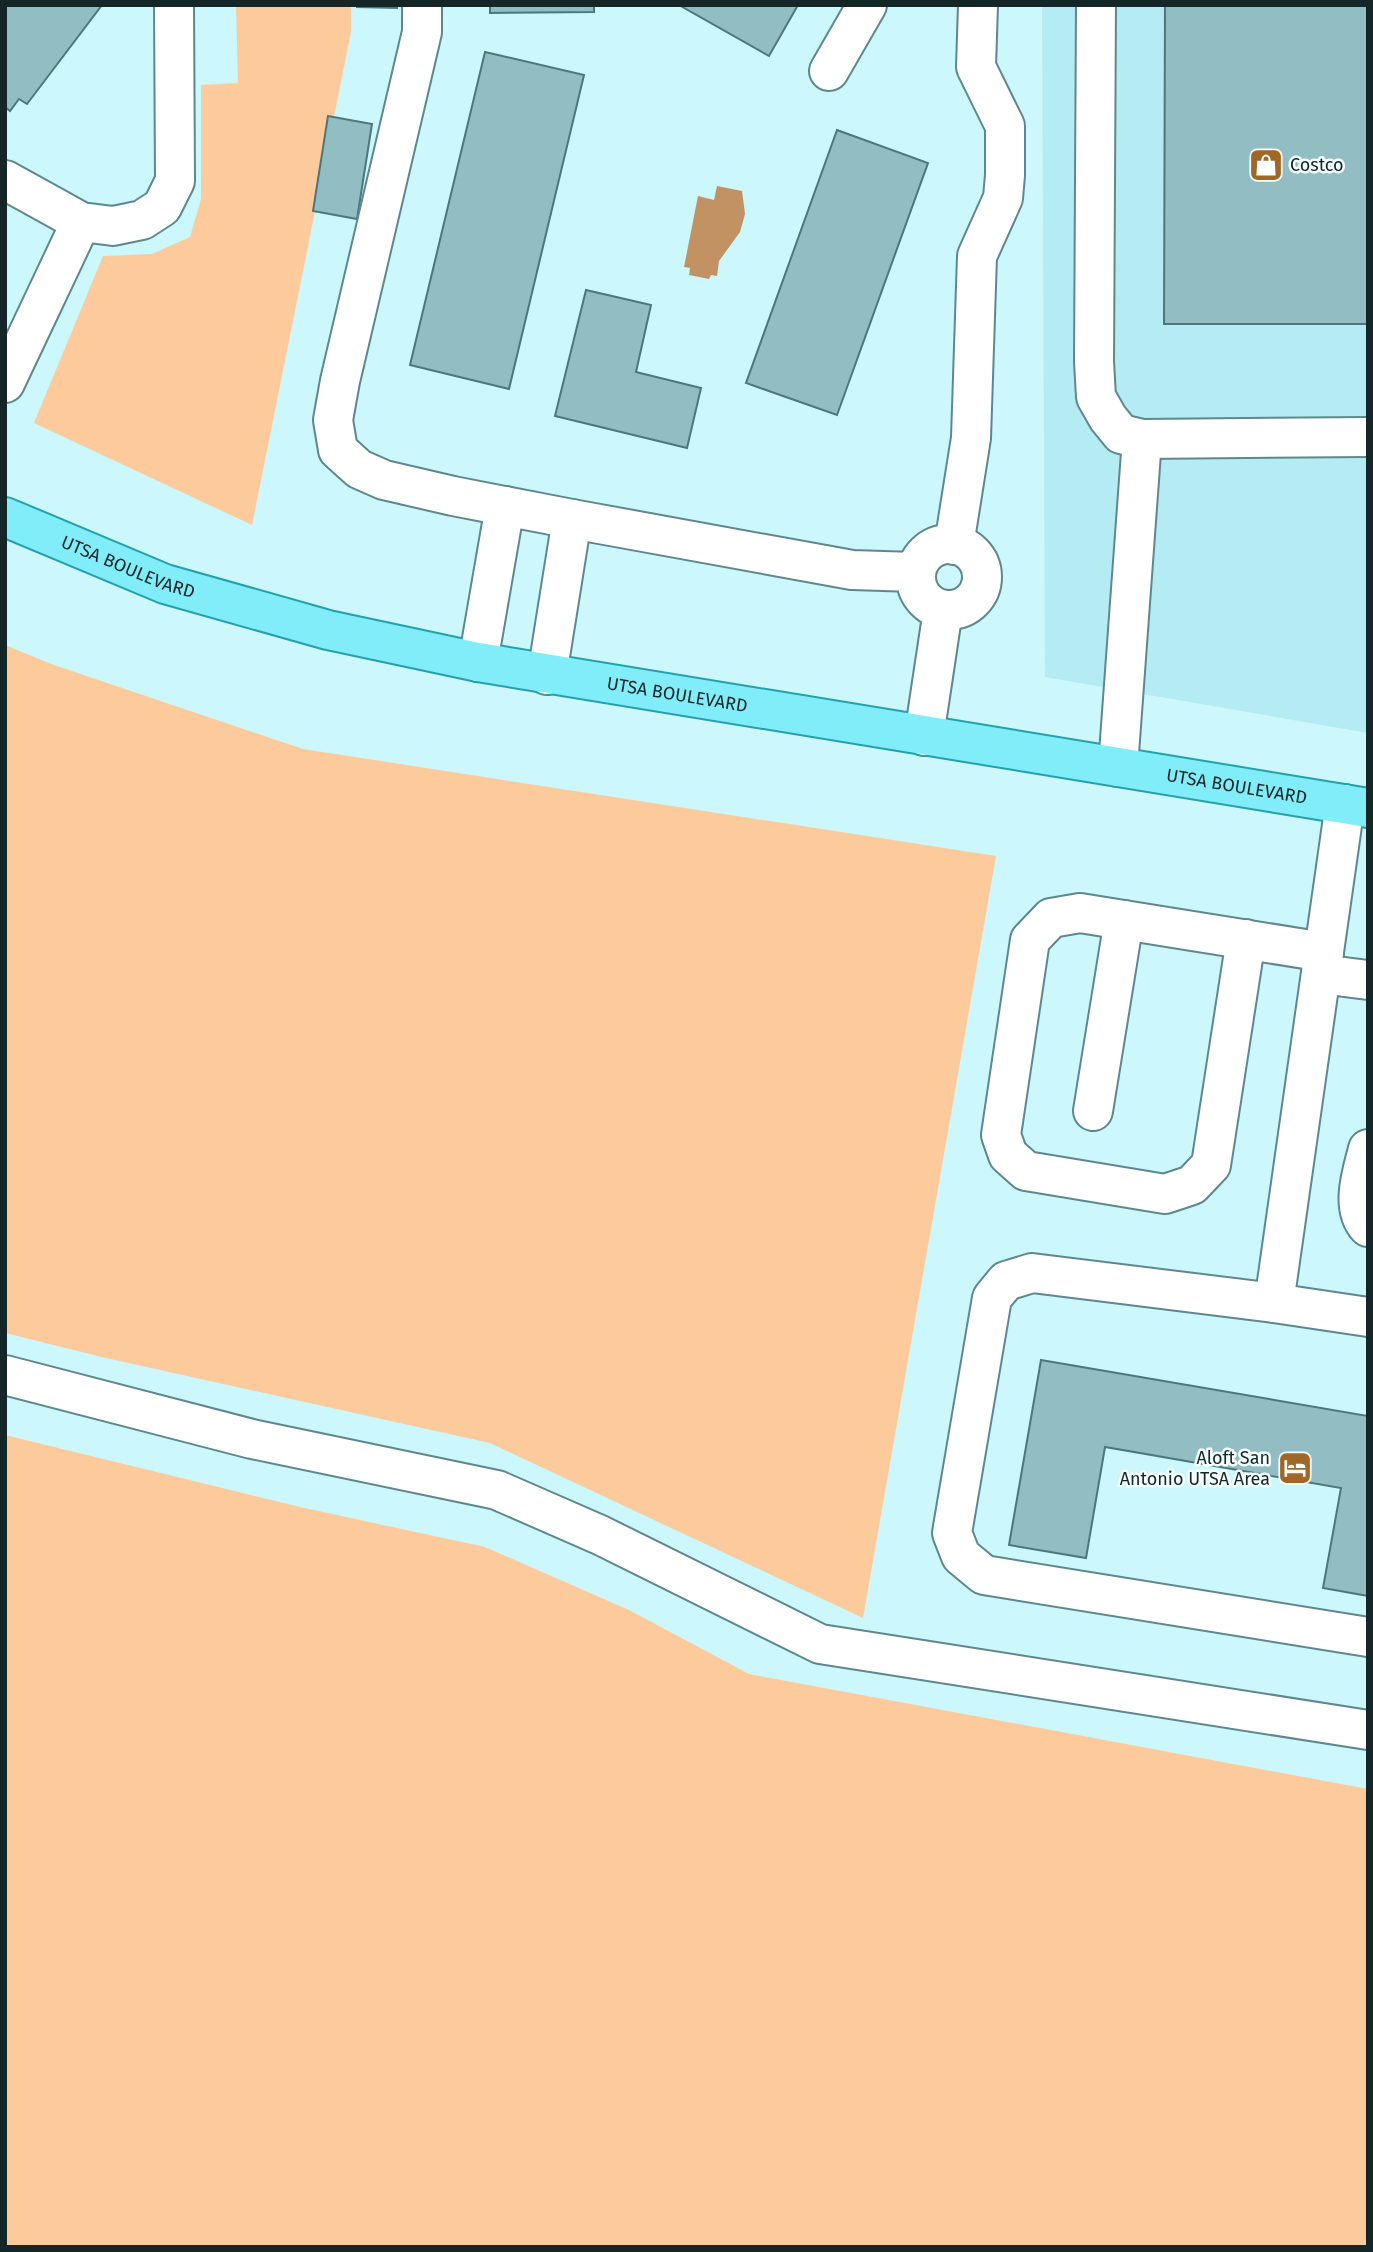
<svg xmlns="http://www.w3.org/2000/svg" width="1373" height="2252" font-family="'Fira Sans',sans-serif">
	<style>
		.built { fill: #b5ebf2 }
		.green { fill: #fdcb9b }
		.water { fill: #c29263 }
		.building { fill: #92bdc3; stroke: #4e777c; stroke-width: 2 }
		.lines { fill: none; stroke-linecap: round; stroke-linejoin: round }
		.minor-casing { stroke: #5e888d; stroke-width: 42 }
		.major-casing { stroke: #24a0ad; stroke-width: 42 }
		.minor { stroke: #fff; stroke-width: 38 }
		.major { stroke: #80edf8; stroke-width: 38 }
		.labels { text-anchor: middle; stroke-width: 5; stroke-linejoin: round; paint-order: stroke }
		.poi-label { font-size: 18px; fill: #142628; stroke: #f4fdfe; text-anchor: start }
		.street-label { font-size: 18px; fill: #142628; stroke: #f4fdfe }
	</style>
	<rect width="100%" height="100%" fill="#cbf7fd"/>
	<polygon class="built" points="1042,5 1368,5 1368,733 1045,677"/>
	<g class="green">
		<polygon points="236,5 351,5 351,32 252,525 34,423 103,256 152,254 190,237 201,199 201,85 238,83"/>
		<polygon points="5,645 51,664 303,749 996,856 863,1618 490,1443 106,1358 5,1333"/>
		<polygon points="5,1435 300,1507 485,1547 629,1610 749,1674 1368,1789 1368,2247 5,2247"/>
	</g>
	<polygon class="water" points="717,186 742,191 745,214 740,232 719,261 717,276 711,275 709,279 689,275 690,268 684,267 698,196 714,200"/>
	<g class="building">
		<polygon points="5,5 102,5 27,104 19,99 10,111 5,107"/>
		<polygon points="357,5 397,5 397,8 357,7"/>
		<polygon points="490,5 594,5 594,12 490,13"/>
		<polygon points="679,5 798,5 769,56"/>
		<polygon points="1165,5 1368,5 1368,324 1164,324"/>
		<polygon points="485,52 584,75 509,389 410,365"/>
		<polygon points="328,116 372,124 357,219 313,211"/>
		<polygon points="837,130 928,163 837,415 746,383"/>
		<polygon points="586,290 651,305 636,372 701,388 687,448 555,416"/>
		<polygon points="1041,1360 1368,1416 1368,1596 1323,1588 1341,1488 1105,1447 1086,1558 1009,1545"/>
	</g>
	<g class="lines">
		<g class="minor-casing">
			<g id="minor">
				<polyline points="422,5 422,32 340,381 333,420 338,450 359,469 384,480 453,496 572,519 852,570 915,572"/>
				<polyline points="1096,5 1094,362 1096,397 1108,418 1121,434 1142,439 1368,437"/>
				<polyline points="829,71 867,5"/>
				<polyline points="5,180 81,222 113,226 142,220 162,207 175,181 174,5"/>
				<polyline points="5,383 81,222"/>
				<circle cx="949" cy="577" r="33"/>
				<polyline points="954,545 971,438 977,256 1003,198 1005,175 1005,126 976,67 978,5"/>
				<polyline points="478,662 505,506"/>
				<polyline points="547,675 572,519"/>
				<polyline points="924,736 943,610"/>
				<polyline points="1118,767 1142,439"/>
				<polyline points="1246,939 1211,1165 1192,1185 1165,1194 1026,1171 1008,1155 1001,1135 1030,940 1051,918 1080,913 1324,952"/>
				<polyline points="1321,974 1368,980"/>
				<polyline points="1093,1111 1124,920"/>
				<path d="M 1368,1149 C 1362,1173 1350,1207 1368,1227"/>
				<polyline points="1274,1303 1345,804"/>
				<polyline points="1368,1317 1274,1303 1032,1273 1006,1281 992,1298 952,1533 961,1556 984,1575 1368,1637"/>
				<polyline points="5,1375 252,1439 497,1490 600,1535 820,1644 1368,1730"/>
			</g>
		</g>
		<g class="major-casing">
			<g id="major">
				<path id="s1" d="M 5,517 L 165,584 L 328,630 L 478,662 L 1368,808"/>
			</g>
		</g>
		<use href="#minor" class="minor"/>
		<use href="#major" class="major"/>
	</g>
	<defs>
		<g id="shop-square" transform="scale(1.75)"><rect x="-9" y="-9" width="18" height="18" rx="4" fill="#a16726" stroke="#f4fdfe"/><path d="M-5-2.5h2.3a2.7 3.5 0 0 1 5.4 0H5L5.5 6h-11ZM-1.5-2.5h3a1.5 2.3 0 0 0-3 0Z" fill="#fff"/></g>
		<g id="hotel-square" transform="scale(1.75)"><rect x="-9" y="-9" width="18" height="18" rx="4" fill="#a16726" stroke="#f4fdfe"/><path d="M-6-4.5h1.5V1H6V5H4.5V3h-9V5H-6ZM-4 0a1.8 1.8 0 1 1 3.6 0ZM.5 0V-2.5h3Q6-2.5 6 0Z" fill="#fff"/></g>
	</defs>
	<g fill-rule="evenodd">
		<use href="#shop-square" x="1266" y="165"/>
		<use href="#hotel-square" x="1295" y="1468"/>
	</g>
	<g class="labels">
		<g class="poi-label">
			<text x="1290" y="171">Costco</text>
			<text x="1270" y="1464" text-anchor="end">Aloft San<tspan x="1270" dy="21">Antonio UTSA Area</tspan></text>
		</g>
		<g class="street-label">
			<text dy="6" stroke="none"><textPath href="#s1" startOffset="133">UTSA BOULEVARD</textPath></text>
			<text dy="6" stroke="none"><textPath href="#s1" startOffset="698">UTSA BOULEVARD</textPath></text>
			<text dy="6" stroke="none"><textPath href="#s1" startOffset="1265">UTSA BOULEVARD</textPath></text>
		</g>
	</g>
	<rect width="1373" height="2252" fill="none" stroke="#142628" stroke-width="14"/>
</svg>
